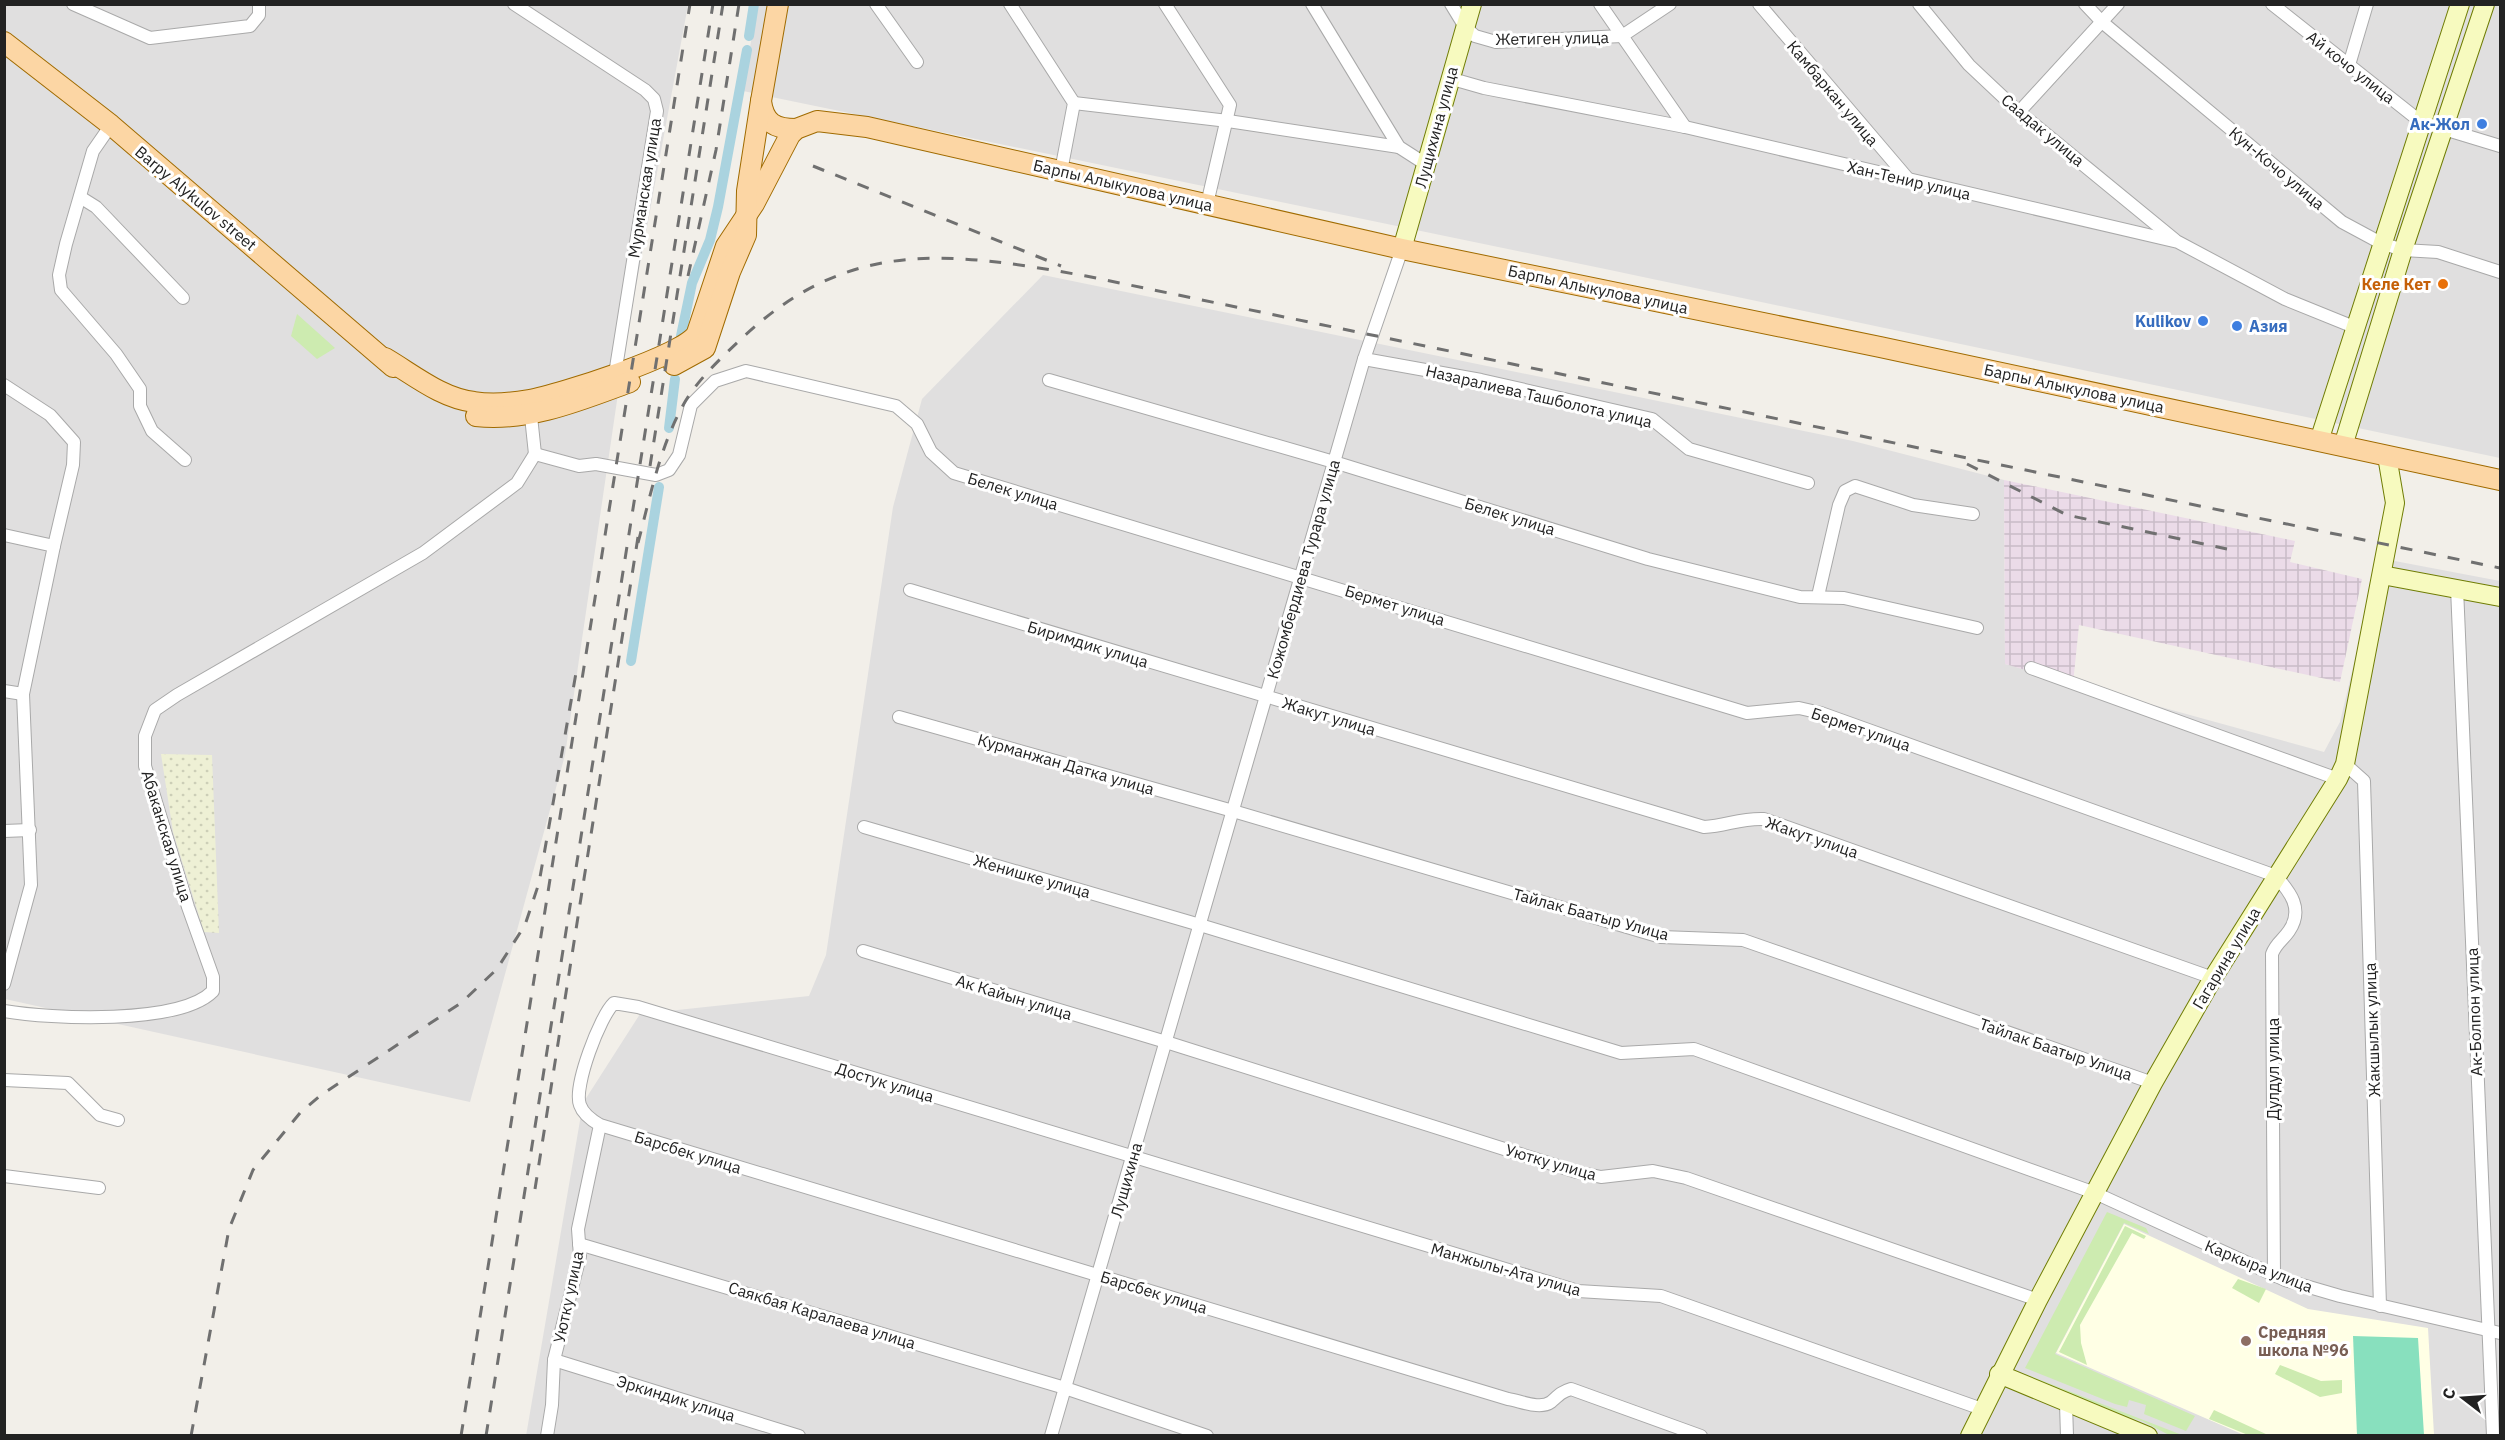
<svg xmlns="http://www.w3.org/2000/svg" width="2505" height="1440" font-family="'IBM Plex Sans',sans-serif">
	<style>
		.residential { fill: #e0dfdf }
		.industrial { fill: url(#industrial-grid) }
		.education { fill: #ffffe5 }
		.farmland { fill: url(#farmland-dots) }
		.grass { fill: #cdebb0 }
		.pitch { fill: #88e0be }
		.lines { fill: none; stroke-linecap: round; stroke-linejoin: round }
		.canal { stroke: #aad3df; stroke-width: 10 }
		.street-casing { stroke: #a9a9a9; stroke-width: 14 }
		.secondary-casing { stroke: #707d05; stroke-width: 20 }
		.primary-casing { stroke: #a06b00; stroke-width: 22 }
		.street { stroke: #fff; stroke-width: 12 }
		.secondary { stroke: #f7fabf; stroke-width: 18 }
		.primary { stroke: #fcd6a4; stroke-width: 20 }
		.rail { stroke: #707070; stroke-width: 3; stroke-dasharray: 12 12; stroke-linecap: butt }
		.shop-dot { fill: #3f7fe0; stroke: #fff; stroke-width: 2 }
		.food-dot { fill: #e8710a; stroke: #fff; stroke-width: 2 }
		.education-dot { fill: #8d6e63; stroke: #fff; stroke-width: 2 }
		.labels { text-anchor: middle; stroke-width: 6; stroke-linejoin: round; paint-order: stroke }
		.street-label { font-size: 16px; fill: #222; stroke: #fff }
		.shop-label { font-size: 16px; font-weight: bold; fill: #366cbe; stroke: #fff; text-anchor: end }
		.food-label { font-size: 16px; font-weight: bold; fill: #c56008; stroke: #fff; text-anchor: end }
		.education-label { font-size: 16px; font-weight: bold; fill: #785e54; stroke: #fff; text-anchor: start }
	</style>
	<defs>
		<pattern id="industrial-grid" width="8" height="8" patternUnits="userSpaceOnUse" patternTransform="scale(1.5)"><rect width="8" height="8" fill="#ebdbe8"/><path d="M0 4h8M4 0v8" fill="none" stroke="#c9bcc7"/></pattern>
		<pattern id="farmland-dots" width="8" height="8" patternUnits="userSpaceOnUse" patternTransform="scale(1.5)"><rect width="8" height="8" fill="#eef0d5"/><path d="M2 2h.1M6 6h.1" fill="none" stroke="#ccceb7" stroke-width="1.8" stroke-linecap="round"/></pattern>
	</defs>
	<rect width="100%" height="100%" fill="#f2efe9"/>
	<g class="residential">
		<polygon points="757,4 2500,5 2500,458 1610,270 743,91"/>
		<polygon points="4,5 688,5 625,346 565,755 470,1102 5,999"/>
		<polygon points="1043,275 1853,441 2004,480 2005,664 2324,752 2340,722 2379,558 2500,581 2500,1435 526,1436 583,1103 640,1014 809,996 826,955 893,507 922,399"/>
	</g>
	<polygon class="industrial" points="2004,480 2295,541 2290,562 2362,579 2340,682 2079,625 2073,684 2005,664"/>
	<polygon class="education" points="2124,1224 2308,1309 2428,1328 2434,1435 2244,1435 2056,1353"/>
	<polygon class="farmland" points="161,754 212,755 219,933 204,932 173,832"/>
	<g class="grass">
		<polygon points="297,314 335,348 317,359 291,336"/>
		<polygon points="2107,1212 2146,1228 2149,1234 2124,1223 2055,1354 2195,1416 2186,1431 2144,1414 2146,1405 2129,1400 2127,1407 2115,1404 2025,1368"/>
		<polygon points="2125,1226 2146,1236 2144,1239 2132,1233 2080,1325 2081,1343 2087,1365 2059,1352"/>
		<polygon points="2238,1279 2266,1289 2259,1303 2232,1288"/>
		<polygon points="2280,1365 2321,1381 2342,1380 2342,1393 2320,1397 2275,1374"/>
		<polygon points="2025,1374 2182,1435 2169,1435 2142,1421 2112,1413 2028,1379"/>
		<polygon points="2214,1410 2268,1435 2248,1435 2209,1419"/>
	</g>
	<polygon class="pitch" points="2353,1336 2418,1338 2424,1435 2357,1435"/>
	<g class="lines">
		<g class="canal">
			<polyline points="749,36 754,4"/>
			<polyline points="681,336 692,283 710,240 718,207 747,50"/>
			<polyline points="669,428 675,379"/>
			<polyline points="631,661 659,487"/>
		</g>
		<g class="street-casing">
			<g id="street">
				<polyline points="73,4 150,38 250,26 259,15 259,4"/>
				<polyline points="514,4 645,90 654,99 657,111 615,374"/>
				<polyline points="876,4 917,62"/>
				<polyline points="1010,4 1074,103 1061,171"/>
				<polyline points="1165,4 1230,105 1207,204"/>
				<polyline points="1312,4 1399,147 1427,165"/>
				<polyline points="1451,4 1465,27 1475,36 1496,42 1622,36 1670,4"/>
				<polyline points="1600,4 1685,127"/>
				<polyline points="1759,4 1909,180"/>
				<polyline points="1919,4 1969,65 2019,112 2175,240"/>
				<polyline points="2085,4 2102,22 2342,222 2381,243 2403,250 2438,252 2500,272"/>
				<polyline points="2272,4 2421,122 2500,146"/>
				<polyline points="2349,65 2367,4"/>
				<polyline points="1449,78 1484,88 1685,127 2178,242 2285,299 2354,327"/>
				<polyline points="1074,103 1228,121 1399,147"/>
				<polyline points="2019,112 2118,4"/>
				<polyline points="111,125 93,151 66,244 59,275 61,290 116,354 140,389 140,406 152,431 185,460"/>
				<polyline points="80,197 96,207 183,298"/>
				<polyline points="1364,359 1481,380 1652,419 1689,449 1808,483"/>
				<polyline points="1049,380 1334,462 1648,559 1800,597 1844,598 1977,628"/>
				<polyline points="4,385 50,415 74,442 73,465 54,546"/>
				<polyline points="530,407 535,454"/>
				<path d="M 535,454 L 579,466 L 596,464 L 656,475 L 669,470 L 679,455 L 691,405 L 715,381 L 746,371 L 896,406 L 917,424 L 931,452 L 954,473 L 1747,713 L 1799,708 L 1821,713 L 2276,876 C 2290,892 2304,909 2289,931 C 2283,940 2276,943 2272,954 L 2274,1276"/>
				<polyline points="4,535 54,546 23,694 31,885 4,984"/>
				<polyline points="2457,588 2493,1436"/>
				<path d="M 910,590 L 1704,827 C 1727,826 1739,818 1764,819 L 2213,978"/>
				<polyline points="1818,596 1839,505 1845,491 1855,486 1913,505 1973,514"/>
				<polyline points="2031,668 2338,779"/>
				<polyline points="4,691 23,694"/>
				<polyline points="899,717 1233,811 1661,937 1743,940 2153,1083"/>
				<polyline points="2345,764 2364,781 2380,1306"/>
				<polyline points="864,827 1200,925 1621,1053 1694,1049 2095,1193 2285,1280 2340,1296 2500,1333"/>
				<polyline points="4,831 30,830"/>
				<polyline points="863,951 1166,1042 1577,1172 1601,1177 1653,1171 1686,1178 2038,1300"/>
				<path d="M 4,1011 C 51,1019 180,1025 213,991 L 213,977 L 188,907 L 145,766 L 145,736 L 155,710 L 177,695 L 423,553 L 517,483 L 535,454"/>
				<polyline points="4,1080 68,1083 100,1115 118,1120"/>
				<polyline points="4,1176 99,1188"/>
				<polyline points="579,1244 1065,1388 1207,1436"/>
				<polyline points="554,1360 799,1436"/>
				<polyline points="2066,1404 2067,1436"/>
				<polyline points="547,1436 552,1405 554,1360 580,1256 578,1229 600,1125"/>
				<polyline points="1051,1436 1364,359 1402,249"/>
				<path d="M 1701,1436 L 1571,1389 C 1561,1392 1559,1395 1551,1402 C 1540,1410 1521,1401 1508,1399 L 600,1125 C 593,1121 583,1114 580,1105 C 573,1087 600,1016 614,1003 L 638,1007 L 1578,1291 L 1661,1296 L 1982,1409"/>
			</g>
		</g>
		<g class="secondary-casing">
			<g id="secondary">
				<polyline points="1402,249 1472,4"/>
				<polyline points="2319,441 2460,4"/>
				<polyline points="2343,446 2403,250 2485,4"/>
				<polyline points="2382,575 2500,597"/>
				<polyline points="1999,1374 2148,1436"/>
				<polyline points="1970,1436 2038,1300 2153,1083 2213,978 2338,779 2345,764 2395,503 2387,456"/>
			</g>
		</g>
		<g class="primary-casing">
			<g id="primary">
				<path d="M 778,4 L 761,101 C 764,123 775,129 796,129"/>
				<polyline points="4,42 111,125 393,367"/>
				<path d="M 385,358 C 414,375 441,398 474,402 C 492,405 512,403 529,400 C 557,395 687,355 697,333 L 726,246 L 754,204 L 790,135 L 796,129 L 817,121 L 867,127 L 1402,249 L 1880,347 L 2500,480"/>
				<polyline points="674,365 705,348 730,272 746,235 747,191 761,101"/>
				<path d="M 476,416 C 529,422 581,400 630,382"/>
			</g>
		</g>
		<use href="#street" class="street"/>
		<use href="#secondary" class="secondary"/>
		<use href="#primary" class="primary"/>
		<g class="rail">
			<polyline points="813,166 1061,266"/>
			<polyline points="688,276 716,150 739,4"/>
			<polyline points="1967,464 2067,515 2227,549"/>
			<polyline points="650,466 723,4"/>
			<path d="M 638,543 C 650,497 659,451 681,409 C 695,382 719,360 740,340 C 849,236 950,252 1086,276 L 2500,568"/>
			<polyline points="535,1189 638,537"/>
			<polyline points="191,1436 229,1229 253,1170 300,1113 321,1095 461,1003 497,969 525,925 539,883 576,673"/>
			<polyline points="461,1436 690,4"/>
			<polyline points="486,1436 713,4"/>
		</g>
	</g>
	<g class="shop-dot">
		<circle cx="2482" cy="124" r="6"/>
		<circle cx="2203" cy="321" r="6"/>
		<circle cx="2237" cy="326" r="6"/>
	</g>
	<circle class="food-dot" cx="2443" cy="284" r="6"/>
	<circle class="education-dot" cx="2246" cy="1341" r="6"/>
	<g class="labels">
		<g class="street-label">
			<text transform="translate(1552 38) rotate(-1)" y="6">Жетиген улица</text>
			<text transform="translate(2351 67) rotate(38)" y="6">Ай кочо улица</text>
			<text transform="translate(1833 93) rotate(50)" y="6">Камбаркан улица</text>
			<text transform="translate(1436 127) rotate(-75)" y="6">Лущихина улица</text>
			<text transform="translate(2043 130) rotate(40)" y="6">Саадак улица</text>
			<text transform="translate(2277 168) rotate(40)" y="6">Кун-Кочо улица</text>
			<text transform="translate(1909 180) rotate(13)" y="6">Хан-Тенир улица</text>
			<text transform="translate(1123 185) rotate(13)" y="6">Барпы Алыкулова улица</text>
			<text transform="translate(644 188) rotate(-81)" y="6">Мурманская улица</text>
			<text transform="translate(196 198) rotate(40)" y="6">Barpy Alykulov street</text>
			<text transform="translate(1598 289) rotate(12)" y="6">Барпы Алыкулова улица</text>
			<text transform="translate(2074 388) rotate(12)" y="6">Барпы Алыкулова улица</text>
			<text transform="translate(1539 396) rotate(13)" y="6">Назаралиева Ташболота улица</text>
			<text transform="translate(1013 491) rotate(17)" y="6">Белек улица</text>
			<text transform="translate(1510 516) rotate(17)" y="6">Белек улица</text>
			<text transform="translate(1303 569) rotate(-74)" y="6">Кожомбердиева Турара улица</text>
			<text transform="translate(1395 605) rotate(17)" y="6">Бермет улица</text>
			<text transform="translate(1088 644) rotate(17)" y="6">Биримдик улица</text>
			<text transform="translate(1329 716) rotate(17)" y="6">Жакут улица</text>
			<text transform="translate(1861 729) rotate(19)" y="6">Бермет улица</text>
			<text transform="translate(1066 764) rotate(16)" y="6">Курманжан Датка улица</text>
			<text transform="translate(167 836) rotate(73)" y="6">Абаканская улица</text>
			<text transform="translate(1812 837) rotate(19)" y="6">Жакут улица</text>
			<text transform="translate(1032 876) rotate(16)" y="6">Женишке улица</text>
			<text transform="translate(1591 914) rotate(15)" y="6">Тайлак Баатыр Улица</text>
			<text transform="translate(2226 958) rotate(-59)" y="6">Гагарина улица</text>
			<text transform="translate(1014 997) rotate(17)" y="6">Ак Кайын улица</text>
			<text transform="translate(2474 1012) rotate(-92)" y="6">Ак-Болпон улица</text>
			<text transform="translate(2372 1030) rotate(-92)" y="6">Жакшылык улица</text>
			<text transform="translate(2056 1049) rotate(19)" y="6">Тайлак Баатыр Улица</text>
			<text transform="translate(2273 1069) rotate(-90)" y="6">Дулдул улица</text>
			<text transform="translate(885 1082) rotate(17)" y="6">Достук улица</text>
			<text transform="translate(688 1152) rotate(17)" y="6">Барсбек улица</text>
			<text transform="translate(1551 1162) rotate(16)" y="6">Уютку улица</text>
			<text transform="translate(1126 1180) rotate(-74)" y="6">Лущихина</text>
			<text transform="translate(2259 1266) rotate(22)" y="6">Каркыра улица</text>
			<text transform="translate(1506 1269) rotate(16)" y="6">Манжылы-Ата улица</text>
			<text transform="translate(1154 1292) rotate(17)" y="6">Барсбек улица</text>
			<text transform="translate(568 1297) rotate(-78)" y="6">Уютку улица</text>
			<text transform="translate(822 1315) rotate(17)" y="6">Саякбая Каралаева улица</text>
			<text transform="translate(676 1398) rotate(17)" y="6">Эркиндик улица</text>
		</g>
		<g class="shop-label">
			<text x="2470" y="130">Ак-Жол</text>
			<text x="2191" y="327">Kulikov</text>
			<text x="2249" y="332" text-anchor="start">Азия</text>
		</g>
		<g class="food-label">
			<text x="2431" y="290">Келе Кет</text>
		</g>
		<g class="education-label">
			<text x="2258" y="1338">Средняя<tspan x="2258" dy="18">школа №96</tspan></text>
		</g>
	</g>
	<rect width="2505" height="1440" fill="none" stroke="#222222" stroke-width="12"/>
	<g transform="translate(2463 1398) rotate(287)" stroke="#ffffff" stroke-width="4.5" paint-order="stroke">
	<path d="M0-4.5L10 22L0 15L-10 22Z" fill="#222222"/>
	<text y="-9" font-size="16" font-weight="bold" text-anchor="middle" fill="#222222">С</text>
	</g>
</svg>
